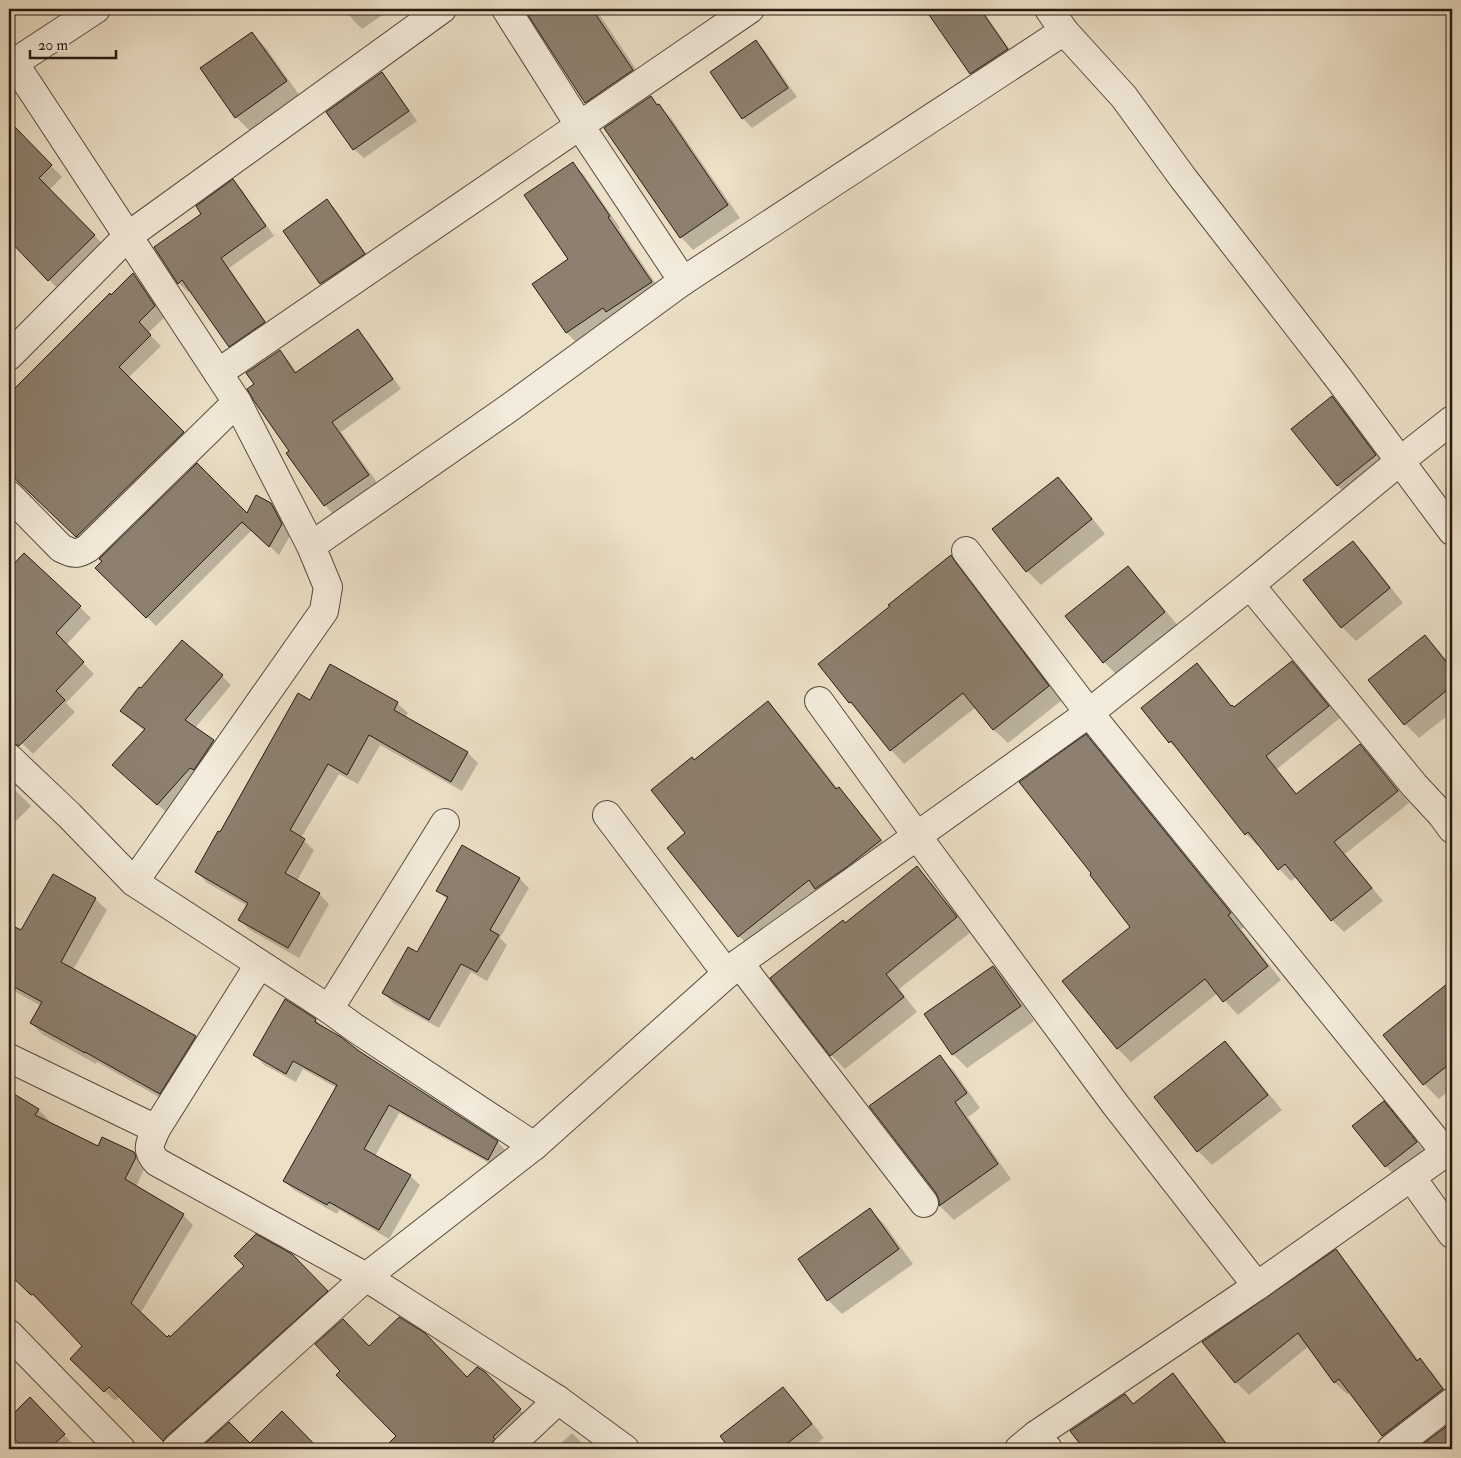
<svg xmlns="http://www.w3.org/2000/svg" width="1461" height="1458" font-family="'IM FELL Double Pica',serif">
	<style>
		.shadow { fill: #0003 }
		.building { fill: #8d8070; stroke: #271911 }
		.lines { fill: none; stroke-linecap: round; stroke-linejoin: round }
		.street-casing { stroke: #584b3e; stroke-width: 30 }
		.street { stroke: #f3ebdb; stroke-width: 28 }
	</style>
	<rect width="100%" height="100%" fill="#ece0c7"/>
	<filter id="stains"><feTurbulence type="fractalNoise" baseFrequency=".004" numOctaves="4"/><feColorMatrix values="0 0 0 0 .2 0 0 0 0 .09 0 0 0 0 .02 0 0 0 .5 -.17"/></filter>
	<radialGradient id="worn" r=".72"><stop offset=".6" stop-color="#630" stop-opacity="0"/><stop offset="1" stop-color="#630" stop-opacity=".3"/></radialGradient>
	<g class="shadow">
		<polygon points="345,9 385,9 387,12 362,29 353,20"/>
		<polygon points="526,9 600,9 597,11 646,84 600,115 586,102"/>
		<polygon points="944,9 982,9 1016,59 980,83 971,73 932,17"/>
		<polygon points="252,33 266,48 300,96 250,131 236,117"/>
		<polygon points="756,41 765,51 797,97 752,128 743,118"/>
		<polygon points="381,74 390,83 417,121 364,158 354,149"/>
		<polygon points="651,97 671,118 740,218 693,250 681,237"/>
		<polygon points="9,123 62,177 49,190 106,247 60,291 9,239"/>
		<polygon points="573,164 584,175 620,228 619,229 662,293 578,344 567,333 534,284 570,260"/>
		<polygon points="233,181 242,190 274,236 229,268 273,332 239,355 230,346 190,290 188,292 179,283 203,214"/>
		<polygon points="327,201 336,210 373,264 330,293 321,283 284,231"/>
		<polygon points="133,275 143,285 165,317 148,333 161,346 128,378 193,443 87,546 9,472 9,395 110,295 111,296"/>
		<polygon points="358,331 367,340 401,389 341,432 378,484 334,515 325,505 288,453 291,451 256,384 279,351 289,361 297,373"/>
		<polygon points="1332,398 1347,412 1389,470 1352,500 1337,485"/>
		<polygon points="1057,479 1072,493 1105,534 1041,585 1027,571"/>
		<polygon points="271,504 281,514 291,534 279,555 252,530 156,626 97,568 247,515"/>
		<polygon points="1352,543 1367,557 1403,603 1356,641 1342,627"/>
		<polygon points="24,554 91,618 66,645 94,674 66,703 75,712 33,754 9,730 9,560 14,565"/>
		<polygon points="951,557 964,570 967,576 1062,700 1008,743 994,730 976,707 904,764 891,750 863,716 850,702"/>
		<polygon points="1128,567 1142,582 1179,627 1118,676 1104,662"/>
		<polygon points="1425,636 1439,651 1452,667 1452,712 1419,738 1405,724"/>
		<polygon points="1292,662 1304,674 1340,718 1277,769 1298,795 1360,745 1372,757 1409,803 1345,854 1383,901 1344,932 1332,920 1297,876 1291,881 1279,869 1260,844 1258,846 1246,834 1182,754 1170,742 1197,665 1209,677 1234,709"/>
		<polygon points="222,676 231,685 195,728 214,741 222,750 167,813 123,774 145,731 131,720 122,711"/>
		<polygon points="310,701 397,703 408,713 405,718 468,753 478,763 462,791 380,745 358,784 339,774 301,838 314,850 297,881 319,894 329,904 299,958 250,930 240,920 248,906 207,883 197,872 220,834"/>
		<polygon points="768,702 780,715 838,789 851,801 892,853 751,948 739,936 669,848 687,834 695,761"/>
		<polygon points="1086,736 1100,750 1244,927 1241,929 1281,980 1238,1015 1218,993 1131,1062 1117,1048 1132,927"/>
		<polygon points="9,784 31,806 9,828"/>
		<polygon points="9,842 15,848 9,854"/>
		<polygon points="917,868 931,882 971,932 899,989 917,1012 845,1069 831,1055 845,925"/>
		<polygon points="53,876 95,899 107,910 73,970 195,1037 206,1048 171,1104 97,1062 96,1064 42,1034 31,1023 41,1006 9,988 9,925 21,932"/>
		<polygon points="520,879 529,888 500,938 507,945 487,981 471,972 439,1028 393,1003 384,993 418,953 448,901 438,890"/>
		<polygon points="993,967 1007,982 1034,1021 967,1068 953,1054"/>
		<polygon points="1445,987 1452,994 1452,1088 1439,1099 1424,1084 1385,1035"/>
		<polygon points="316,1020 325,1029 498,1142 507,1152 498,1168 399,1113 375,1156 410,1176 420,1185 389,1239 339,1210 337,1214 294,1190 284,1181 337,1088 303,1069 296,1082 264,1065 255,1055"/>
		<polygon points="1225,1042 1239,1057 1282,1110 1212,1165 1198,1151"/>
		<polygon points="940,1057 954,1071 980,1108 968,1117 1011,1179 954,1220 940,1206"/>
		<polygon points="9,1092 39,1110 49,1120 47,1122 98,1147 134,1153 144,1164 145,1167 136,1187 183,1215 193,1225 140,1314 167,1339 170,1338 292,1255 337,1301 173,1449 120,1396 115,1401 82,1369 84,1346 43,1303 42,1304 9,1272"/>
		<polygon points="1384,1103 1393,1112 1425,1152 1395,1176 1386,1166"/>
		<polygon points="870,1210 884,1224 913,1264 842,1314 828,1300"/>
		<polygon points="1335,1251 1348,1264 1419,1361 1420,1360 1432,1372 1452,1399 1396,1448 1383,1435 1351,1392 1347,1394 1334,1382 1309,1346 1249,1395 1236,1382 1204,1342"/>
		<polygon points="370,1348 467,1378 484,1373 530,1420 503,1449 382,1449 397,1435"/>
		<polygon points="1172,1375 1183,1386 1232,1449 1085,1449 1072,1431 1125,1395 1134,1404"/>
		<polygon points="783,1388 795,1401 824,1438 809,1449 724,1449"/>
		<polygon points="30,1399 73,1444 68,1449 26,1449 9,1431 9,1419"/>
		<polygon points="282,1413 318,1449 201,1449 229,1424 250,1445"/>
		<polygon points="1452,1423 1452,1449 1428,1449 1425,1444"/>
		<polygon points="572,1433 588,1449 555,1449"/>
	</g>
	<g class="building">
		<polygon points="524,9 592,9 633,70 585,103"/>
		<polygon points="925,9 980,9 1008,49 970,74"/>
		<polygon points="252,32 287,81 235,118 200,68"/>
		<polygon points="756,40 788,88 742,119 710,72"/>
		<polygon points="382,72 409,111 353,150 326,112"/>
		<polygon points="651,96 657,105 659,104 728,205 680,238 604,128"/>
		<polygon points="9,121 52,165 39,178 95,235 48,281 9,240"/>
		<polygon points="573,162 610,216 608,217 652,282 606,312 603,308 566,333 532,284 568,259 524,195"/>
		<polygon points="233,179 266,226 221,258 265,322 229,347 182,280 178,284 154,247 201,214 196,206"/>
		<polygon points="327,199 365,254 320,284 283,231"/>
		<polygon points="133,273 155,306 139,322 151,335 119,367 184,432 76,537 9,473 9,394 110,293 111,295"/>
		<polygon points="358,329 393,379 332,422 369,475 324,506 286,453 289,451 254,401 247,389 254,384 246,373 280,350 295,373"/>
		<polygon points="1332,396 1376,455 1337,486 1291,429"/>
		<polygon points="197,463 247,513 256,495 271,503 282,524 269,547 242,522 146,618 95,568 102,561 99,559"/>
		<polygon points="1058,477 1092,519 1026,572 992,529"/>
		<polygon points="1353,541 1390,588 1341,628 1303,580"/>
		<polygon points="24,553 81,606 56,633 84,662 56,691 65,700 19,746 13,743 9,743 9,569"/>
		<polygon points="951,555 954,560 1049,686 993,730 963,693 890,751 851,702 849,703 818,664 890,606 888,605"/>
		<polygon points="1128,566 1165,612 1103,663 1065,616"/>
		<polygon points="1425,635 1452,669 1452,686 1404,725 1368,680"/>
		<polygon points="182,640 223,675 185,720 214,740 194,770 190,768 157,805 112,765 145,729 120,711 139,687 141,688"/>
		<polygon points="1292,661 1329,706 1266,756 1296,794 1360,744 1398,791 1334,842 1372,888 1331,921 1285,864 1278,870 1248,832 1245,835 1171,741 1169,743 1141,708 1197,663 1231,706 1232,705 1234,707"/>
		<polygon points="330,664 398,702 394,710 468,752 451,782 369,735 347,775 328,764 290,830 305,839 285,873 320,893 288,948 238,920 248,903 195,872 218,831 220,832 298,693 310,700"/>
		<polygon points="768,701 836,789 839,787 881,840 847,867 815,889 809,880 738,937 667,848 685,833 651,790 692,757 694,760"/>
		<polygon points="1086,734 1231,913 1228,915 1268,966 1223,1002 1205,979 1117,1049 1062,981 1130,927 1090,875 1091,873 1019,782"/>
		<polygon points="462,845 520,878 490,930 499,935 477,972 461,964 429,1020 382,993 408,947 417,952 448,897 436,891"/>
		<polygon points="917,866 957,917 886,974 904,997 830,1056 770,978 843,920 845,923"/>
		<polygon points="53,874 96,898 61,962 196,1036 160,1094 85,1052 85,1053 30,1023 42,1002 9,984 9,924 21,930"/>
		<polygon points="993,966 1021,1006 952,1055 924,1014"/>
		<polygon points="1452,980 1452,1062 1423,1085 1383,1035"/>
		<polygon points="285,999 316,1019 315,1022 341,1037 359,1051 498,1141 488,1160 389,1105 364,1149 411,1175 379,1230 329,1202 327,1205 283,1181 337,1085 293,1061 286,1074 253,1055"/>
		<polygon points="1225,1041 1268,1095 1197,1152 1154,1097"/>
		<polygon points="940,1055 967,1093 955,1102 998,1164 939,1206 939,1200 936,1193 869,1106"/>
		<polygon points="9,1091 39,1109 35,1115 98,1146 102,1137 134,1152 136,1157 125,1179 184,1214 131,1303 167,1337 169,1335 170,1337 244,1266 234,1256 256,1234 292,1254 328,1291 166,1437 163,1441 109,1387 104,1392 70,1359 82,1346 33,1294 31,1295 9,1274"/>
		<polygon points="1384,1101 1417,1142 1385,1167 1352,1126"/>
		<polygon points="870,1208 899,1249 827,1301 798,1259"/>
		<polygon points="1336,1249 1417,1361 1420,1358 1443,1389 1382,1436 1339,1379 1334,1383 1298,1333 1235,1383 1202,1342"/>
		<polygon points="399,1317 425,1333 467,1377 477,1367 485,1372 521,1409 493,1437 495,1439 491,1444 491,1449 383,1449 396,1436 336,1375 340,1371 315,1344 343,1319 369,1346"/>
		<polygon points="1173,1373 1230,1449 1084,1449 1070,1431 1125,1394 1133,1404"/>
		<polygon points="783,1387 812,1424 780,1449 730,1449 720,1436"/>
		<polygon points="30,1397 65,1434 49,1449 24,1449 9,1433 9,1418"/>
		<polygon points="282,1411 319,1449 199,1449 229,1422 250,1443"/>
		<polygon points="1452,1422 1452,1449 1427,1449 1423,1444"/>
	</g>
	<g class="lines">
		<g class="street-casing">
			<g id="street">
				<polyline points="506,9 580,126 683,281"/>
				<polyline points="1049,9 1064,31 1124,97 1183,178 1339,379 1452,531"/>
				<polyline points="14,63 237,402 311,546 328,587 324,611 134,882"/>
				<polyline points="9,69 14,63 96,9"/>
				<polyline points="9,356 128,236 442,9"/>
				<polyline points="218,373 750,9"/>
				<path d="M 9,495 L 61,548 C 73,554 77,555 88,548 L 237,402"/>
				<polyline points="311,546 509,408 683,281 1064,31"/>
				<polyline points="966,551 1089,713 1446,1153"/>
				<polyline points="1250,585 1414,785 1441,814 1452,829"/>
				<polyline points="819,701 917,836 1115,1104 1257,1286"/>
				<polyline points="9,758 69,815 134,882 329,1009 355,1028 534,1146 366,1277 176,1449"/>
				<polyline points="607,815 727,974"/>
				<polyline points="739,963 924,1203"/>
				<path d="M 259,965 L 156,1129 C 150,1144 145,1149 157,1162 L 366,1277 L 558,1400 L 625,1449"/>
				<polyline points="329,1009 445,823"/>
				<polyline points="9,1058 156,1129"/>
				<polyline points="534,1146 739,963 1089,713 1250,585 1400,461 1452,420"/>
				<polyline points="1411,1177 1452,1234"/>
				<polyline points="9,1334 121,1449"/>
				<polyline points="1036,1435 1257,1286 1452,1148"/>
				<polyline points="506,1449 558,1400"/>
				<polyline points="1019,1449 1036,1435 1048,1449"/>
				<polyline points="1391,1449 1452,1402"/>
			</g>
		</g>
		<use href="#street" class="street"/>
	</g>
	<rect width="1461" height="1458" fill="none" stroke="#ece0c7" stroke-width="30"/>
	<rect x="10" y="10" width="1441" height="1438" fill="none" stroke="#271911" stroke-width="2.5"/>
	<rect x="15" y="15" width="1431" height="1428" fill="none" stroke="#271911"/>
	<path d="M30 50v8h86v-8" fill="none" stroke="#271911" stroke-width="2.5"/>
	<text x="38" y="50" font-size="15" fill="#271911" stroke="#f3ebdb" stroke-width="4" paint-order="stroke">20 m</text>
	<rect width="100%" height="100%" filter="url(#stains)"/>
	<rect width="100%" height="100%" fill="url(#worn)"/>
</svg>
